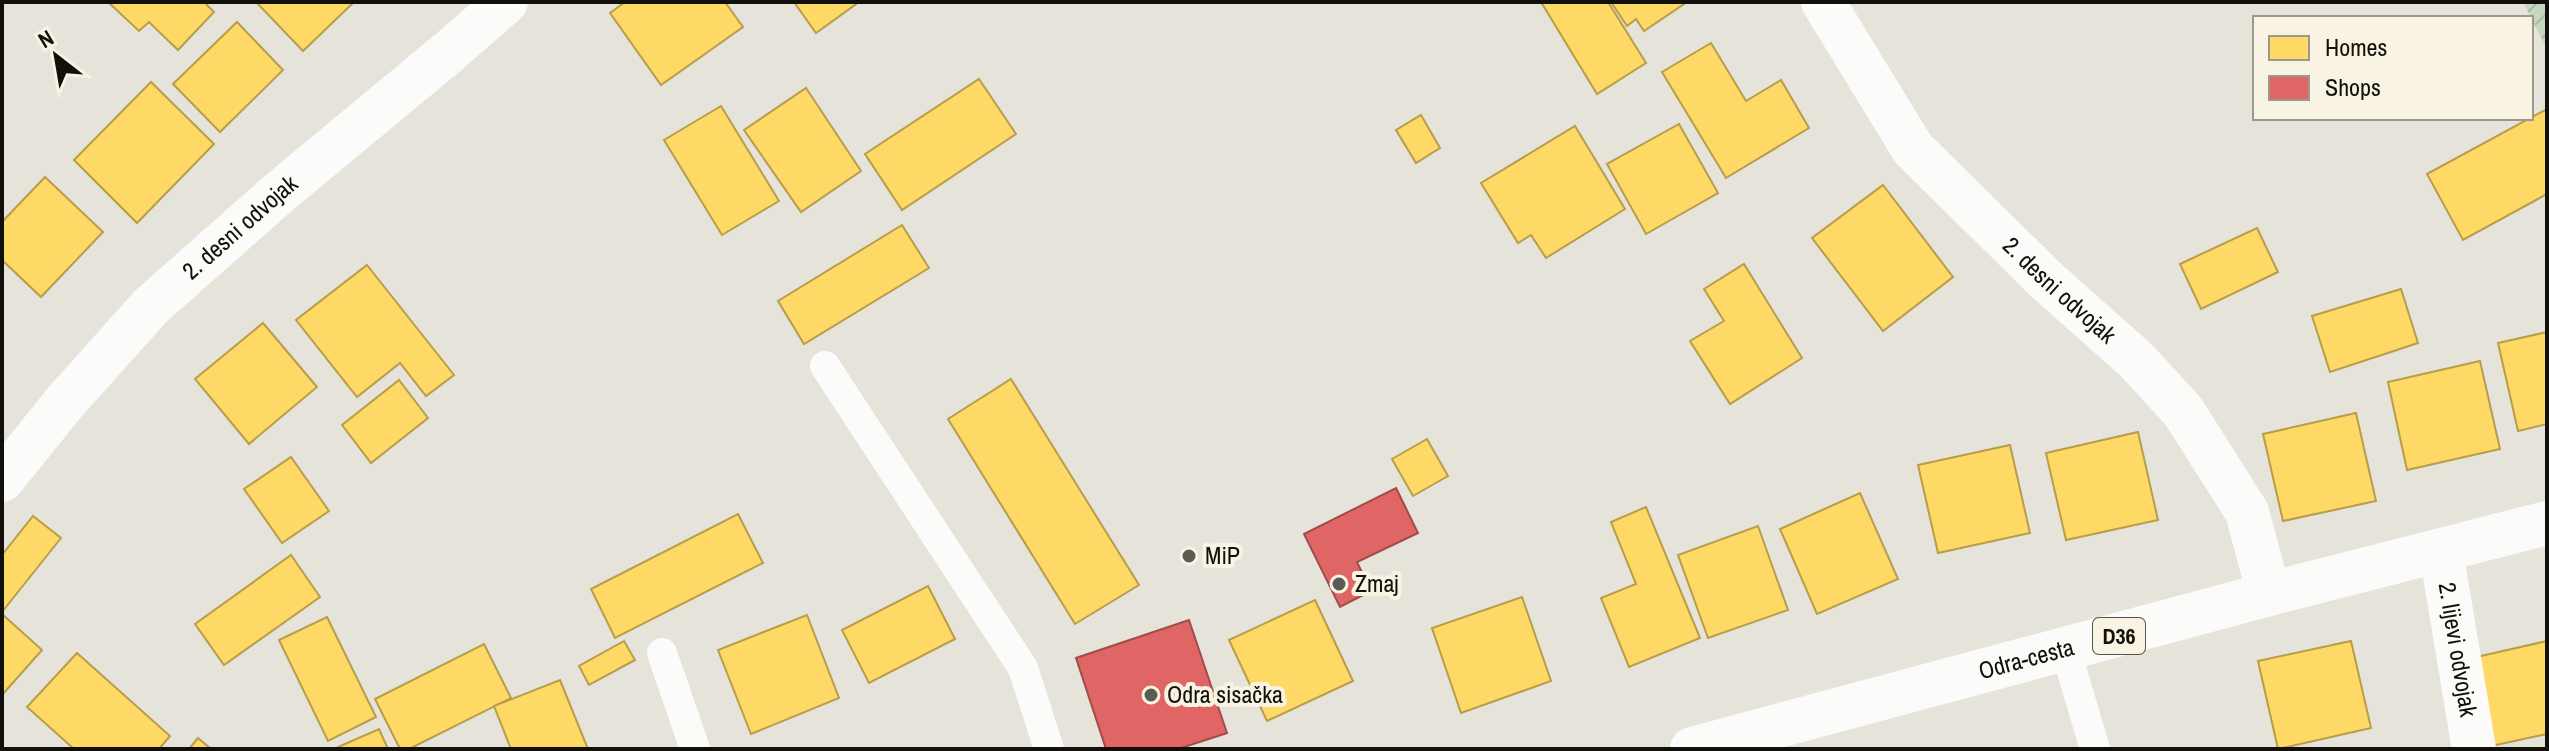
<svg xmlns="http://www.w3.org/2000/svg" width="2549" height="751" font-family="'Archivo Narrow',sans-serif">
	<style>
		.garden { fill: url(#garden-furrows) }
		.homes { fill: #ffd966; stroke: #b89d4a; stroke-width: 2 }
		.shops { fill: #e06666; stroke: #a24c4a; stroke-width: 2 }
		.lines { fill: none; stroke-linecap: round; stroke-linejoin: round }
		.lane { stroke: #fbfbf9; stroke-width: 30 }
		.street { stroke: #fbfbf9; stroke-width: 44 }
		.primary { stroke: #fbfbf9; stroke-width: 44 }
		.poi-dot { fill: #5b5a53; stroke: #f8f3e2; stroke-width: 3 }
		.labels { text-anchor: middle; stroke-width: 8; stroke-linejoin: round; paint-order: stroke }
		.shield { fill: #f8f3e2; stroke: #56544b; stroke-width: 2 }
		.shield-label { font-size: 22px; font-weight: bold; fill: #11100a }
		.street-label { font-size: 24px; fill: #11100a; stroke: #f8f3e2 }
		.poi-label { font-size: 24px; fill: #11100a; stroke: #f8f3e2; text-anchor: start }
	</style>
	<defs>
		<pattern id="garden-furrows" width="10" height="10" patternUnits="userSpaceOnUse" patternTransform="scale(2)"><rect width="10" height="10" fill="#c8d7c0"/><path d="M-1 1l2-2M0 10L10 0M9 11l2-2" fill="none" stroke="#abb8a4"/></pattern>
	</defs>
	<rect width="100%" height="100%" fill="#e5e3da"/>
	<polygon class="garden" points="2523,2 2547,2 2547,49"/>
	<g class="homes">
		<polygon points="108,2 204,2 214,12 178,50 149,22 139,31"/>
		<polygon points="256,2 354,2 303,51"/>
		<polygon points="625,2 725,2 743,27 661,85 610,13"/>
		<polygon points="794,2 859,2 816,33"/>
		<polygon points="1541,2 1608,2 1646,63 1597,94"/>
		<polygon points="1611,2 1687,2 1644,31 1636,19 1627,26"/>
		<polygon points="237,22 283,70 220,132 173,84"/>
		<polygon points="1711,43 1746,101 1781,80 1809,128 1726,178 1662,72"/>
		<polygon points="979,79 1016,134 902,210 865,154"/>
		<polygon points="151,82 214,144 137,223 74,160"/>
		<polygon points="806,88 861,171 801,212 744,130"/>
		<polygon points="721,106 779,201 722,235 664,140"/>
		<polygon points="2547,109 2547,194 2463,240 2427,174"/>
		<polygon points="1421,115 1440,148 1416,163 1396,130"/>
		<polygon points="1679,124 1718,193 1646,234 1607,164"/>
		<polygon points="1575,126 1625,209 1546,258 1531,235 1518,243 1481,183"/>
		<polygon points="45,177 103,232 41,297 2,260 2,222"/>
		<polygon points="1883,185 1953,277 1883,331 1812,238"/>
		<polygon points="902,225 929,268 804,344 778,301"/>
		<polygon points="2257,228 2278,272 2201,309 2180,264"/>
		<polygon points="1744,264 1802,358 1730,404 1690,341 1724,321 1704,289"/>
		<polygon points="367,265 454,375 426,396 400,363 357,397 296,320"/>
		<polygon points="2401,289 2418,343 2330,372 2312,316"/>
		<polygon points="263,323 317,387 249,444 195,379"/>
		<polygon points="2547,332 2547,424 2518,431 2498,343"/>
		<polygon points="2480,361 2500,449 2407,470 2388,382"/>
		<polygon points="1011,379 1139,585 1075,624 948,419"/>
		<polygon points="399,380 428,418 371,463 342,425"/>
		<polygon points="2356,413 2376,501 2283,521 2263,434"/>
		<polygon points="2138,432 2158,520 2066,540 2046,453"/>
		<polygon points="1427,439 1448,476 1413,496 1392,459"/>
		<polygon points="2010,445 2030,533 1938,553 1918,465"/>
		<polygon points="291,457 329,511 282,543 244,489"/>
		<polygon points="1860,493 1898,579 1817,614 1780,529"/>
		<polygon points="1646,507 1700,638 1629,667 1601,598 1636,584 1611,522"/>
		<polygon points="738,514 763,563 615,638 591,589"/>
		<polygon points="33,516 61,538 2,612 2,555"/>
		<polygon points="1758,526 1788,610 1708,638 1678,555"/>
		<polygon points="291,555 320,597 224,665 195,624"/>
		<polygon points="928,586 955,639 869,683 842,630"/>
		<polygon points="1522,597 1551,681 1461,713 1432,628"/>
		<polygon points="1315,600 1353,681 1267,721 1229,640"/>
		<polygon points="2,614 42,650 2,695"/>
		<polygon points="807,615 839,698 751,734 718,650"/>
		<polygon points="327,617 376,717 328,741 279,640"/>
		<polygon points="624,641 635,660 589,685 579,666"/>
		<polygon points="2351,641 2371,728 2278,749 2258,661"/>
		<polygon points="2547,641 2547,734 2491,746 2472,658"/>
		<polygon points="484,644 511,698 409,749 400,749 375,699"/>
		<polygon points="77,653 170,736 159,749 74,749 27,707"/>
		<polygon points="560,680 588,749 511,749 494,706"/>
		<polygon points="379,729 388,749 339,749 338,747"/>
		<polygon points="198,738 211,749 189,749"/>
	</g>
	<g class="shops">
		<polygon points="1396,488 1418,533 1357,562 1371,591 1340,607 1304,534"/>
		<polygon points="1189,620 1227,733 1178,749 1106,749 1076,658"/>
	</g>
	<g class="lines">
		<g class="lane">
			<polyline points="825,366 1023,668 1049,749"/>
			<polyline points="2066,651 2095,749"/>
			<polyline points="662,653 695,749"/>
		</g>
		<g class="street">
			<path id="s1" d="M 1823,2 L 1913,149 L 2046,280 L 2136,360 L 2183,411 L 2247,512 L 2269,594"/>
			<path id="s2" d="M 2,480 L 65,402 L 151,306 L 280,192 L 450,51 L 506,2"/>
			<path id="s3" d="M 2441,551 L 2474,749"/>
		</g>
		<path class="primary" id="s4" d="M 1692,749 L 2269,594 L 2547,523"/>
	</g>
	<g class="poi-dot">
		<circle cx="1189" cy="556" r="8"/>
		<circle cx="1339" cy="584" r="8"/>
		<circle cx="1151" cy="695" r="8"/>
	</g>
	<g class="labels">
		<rect class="shield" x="2093" y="618" width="52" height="36" rx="6"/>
		<g class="shield-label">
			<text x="2119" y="644">D36</text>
		</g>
		<g class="street-label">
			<text dy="8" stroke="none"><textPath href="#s2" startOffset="348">2. desni odvojak</textPath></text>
			<text dy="8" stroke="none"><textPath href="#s1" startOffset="376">2. desni odvojak</textPath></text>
			<text dy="8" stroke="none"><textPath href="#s3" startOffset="100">2. lijevi odvojak</textPath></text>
			<text dy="8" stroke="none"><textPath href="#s4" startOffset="346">Odra-cesta</textPath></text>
		</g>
		<g class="poi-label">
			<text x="1205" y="564">MiP</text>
			<text x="1355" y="592">Zmaj</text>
			<text x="1167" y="703">Odra sisačka</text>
		</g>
	</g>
	<rect width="2549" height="751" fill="none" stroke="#11100a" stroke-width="8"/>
	<rect x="2253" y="16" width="280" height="104" fill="#f8f3e2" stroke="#9c988c" stroke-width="2"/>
	<rect x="2269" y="36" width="40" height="24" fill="#ffd966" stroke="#9c988c" stroke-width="2"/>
	<text x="2325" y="56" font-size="24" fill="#11100a">Homes</text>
	<rect x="2269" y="76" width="40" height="24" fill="#e06666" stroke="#9c988c" stroke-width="2"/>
	<text x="2325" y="96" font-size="24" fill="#11100a">Shops</text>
	<g transform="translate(56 56) rotate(329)" stroke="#f8f3e2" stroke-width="6" paint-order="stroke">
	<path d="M0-6L14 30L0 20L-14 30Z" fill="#11100a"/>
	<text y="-12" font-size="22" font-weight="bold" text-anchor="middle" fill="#11100a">N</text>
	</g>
</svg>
